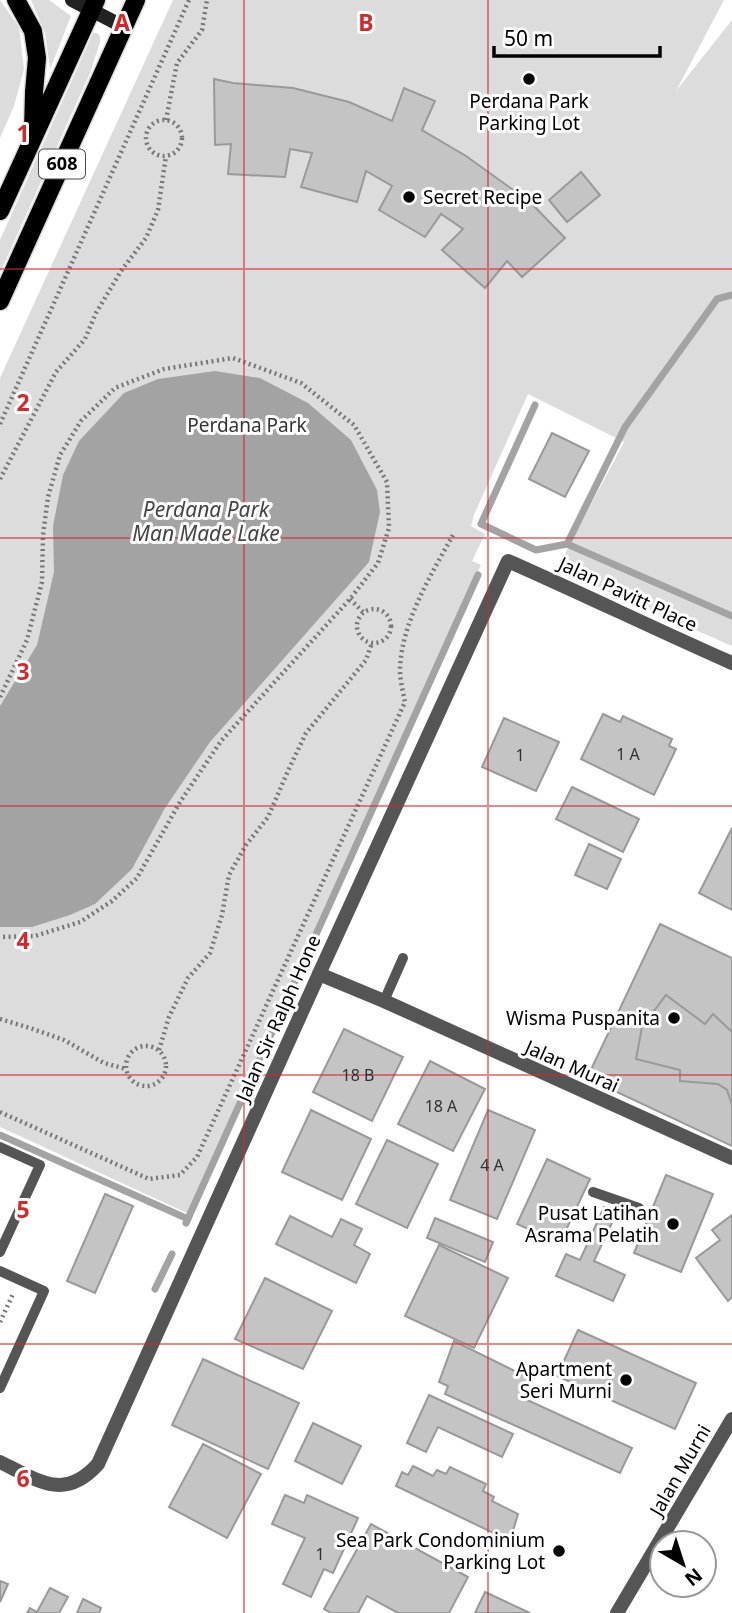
<svg xmlns="http://www.w3.org/2000/svg" width="732" height="1613" font-family="'Noto Sans',sans-serif">
	<style>
		.green { fill: #dcdcdc }
		.water { fill: #a3a3a3 }
		.lines { fill: none; stroke-linecap: round; stroke-linejoin: round }
		.stream { stroke: #a3a3a3; stroke-width: 7 }
		.building { fill: #c4c4c4; stroke: #999; stroke-width: 2 }
		.primary-casing { stroke: #dbdbdb; stroke-width: 21 }
		.path { stroke: #777; stroke-width: 4.5; stroke-dasharray: 2 3.5; stroke-linecap: butt }
		.lane { stroke: #555; stroke-width: 10 }
		.street { stroke: #555; stroke-width: 14 }
		.secondary { stroke: #222; stroke-width: 14 }
		.primary { stroke: #000; stroke-width: 18 }
		.grid { fill: none; stroke: #d62828; stroke-width: 2; stroke-opacity: 0.55 }
		.poi-dot { fill: #000; stroke: #fff; stroke-width: 2.5 }
		.labels { text-anchor: middle; stroke-width: 6; stroke-linejoin: round; paint-order: stroke }
		.number-label { font-size: 16px; fill: #313131 }
		.shield { fill: #fff; stroke: #4c4c4c; stroke-width: 2 }
		.shield-label { font-size: 18px; font-weight: bold; fill: #000 }
		.poi-label { font-size: 19px; fill: #000; stroke: #fff; text-anchor: end }
		.park-label { font-size: 19px; fill: #333; stroke: #fff }
		.street-label { font-size: 19px; fill: #000; stroke: #fff }
		.water-label { font-size: 21px; font-style: italic; fill: #444; stroke: #fff }
		.grid-label { font-size: 23px; text-anchor: middle; font-weight: bold; fill: #d62828; stroke: #fff; stroke-width: 6; stroke-linejoin: round; paint-order: stroke }
	</style>
	<rect width="100%" height="100%" fill="#fff"/>
	<g class="green">
		<polygon points="0,0 19,27 24,69 14,106 0,138"/>
		<polygon points="31,0 49,0 71,16 50,69 45,33"/>
		<polygon points="173,0 724,0 676,91 732,20 732,646 557,569 624,442 528,394 474,515 471,526 485,534 472,561 481,565 189,1214 0,1127 0,378"/>
		<polygon points="93,33 97,33 100,36 100,42 90,73 0,273 0,240"/>
	</g>
	<polygon class="water" points="215,371 260,378 308,403 351,440 377,490 380,512 369,562 210,742 165,808 132,869 95,904 70,915 32,927 0,927 0,706 37,645 54,572 53,526 63,475 79,441 124,393 158,379"/>
	<g class="lines">
		<g class="stream">
			<polyline points="535,405 481,524 536,550 567,544 732,616"/>
			<polyline points="567,544 625,427 717,299 732,295"/>
			<polyline points="0,1135 188,1219"/>
			<polyline points="186,1223 478,575"/>
			<polyline points="155,1289 172,1254"/>
		</g>
	</g>
	<g class="building">
		<polygon points="214,79 233,83 293,88 349,102 392,121 404,88 435,101 422,130 466,156 530,202 565,238 522,277 507,261 485,288 442,250 463,229 441,214 425,237 379,210 392,186 366,171 357,202 301,187 312,153 290,149 285,177 228,174 231,144 215,145"/>
		<polygon points="581,172 600,195 567,222 549,200"/>
		<polygon points="552,433 589,451 565,497 529,479"/>
		<polygon points="603,714 620,722 623,716 672,739 669,746 676,749 654,795 581,759"/>
		<polygon points="504,718 559,742 536,791 482,767"/>
		<polygon points="572,787 639,819 623,852 556,819"/>
		<polygon points="732,828 732,910 699,893"/>
		<polygon points="589,844 621,859 607,889 575,875"/>
		<polygon points="660,924 732,958 732,1146 587,1078"/>
		<polygon points="666,995 705,1024 713,1014 732,1032 732,1105 727,1090 718,1084 680,1081 680,1070 636,1059 642,1027"/>
		<polygon points="344,1029 403,1057 372,1121 313,1092"/>
		<polygon points="430,1061 485,1089 453,1151 398,1124"/>
		<polygon points="311,1110 371,1139 342,1200 282,1172"/>
		<polygon points="488,1110 535,1130 497,1219 450,1200"/>
		<polygon points="387,1140 438,1164 407,1228 356,1204"/>
		<polygon points="547,1159 590,1179 560,1243 517,1224"/>
		<polygon points="666,1175 713,1194 681,1272 634,1253"/>
		<polygon points="105,1194 133,1206 95,1293 67,1281"/>
		<polygon points="604,1207 617,1212 594,1261 625,1275 613,1301 556,1276 566,1254 580,1260"/>
		<polygon points="732,1215 732,1297 728,1301 696,1258 720,1240 712,1230"/>
		<polygon points="290,1216 332,1237 341,1219 362,1229 354,1245 370,1254 356,1283 276,1244"/>
		<polygon points="435,1218 493,1242 485,1262 427,1238"/>
		<polygon points="439,1245 508,1278 474,1348 405,1316"/>
		<polygon points="265,1278 332,1311 303,1369 235,1339"/>
		<polygon points="578,1330 696,1383 675,1429 557,1376"/>
		<polygon points="454,1341 533,1380 525,1399 632,1448 620,1473 445,1394 448,1386 439,1382"/>
		<polygon points="203,1359 299,1403 268,1469 172,1425"/>
		<polygon points="429,1395 513,1434 502,1457 438,1427 426,1452 407,1443"/>
		<polygon points="313,1423 361,1446 342,1484 295,1461"/>
		<polygon points="203,1444 261,1474 227,1538 169,1507"/>
		<polygon points="413,1466 433,1476 437,1470 446,1474 450,1467 486,1484 483,1491 494,1497 492,1501 518,1514 510,1541 396,1486 402,1472 408,1475"/>
		<polygon points="285,1495 304,1503 307,1495 358,1518 333,1573 324,1569 311,1597 283,1584 305,1538 272,1524"/>
		<polygon points="371,1524 468,1577 449,1613 398,1613 367,1596 358,1613 331,1613 324,1609"/>
		<polygon points="0,1581 8,1584 0,1602"/>
		<polygon points="50,1588 68,1597 59,1613 27,1613 30,1608 37,1612"/>
		<polygon points="485,1592 530,1613 475,1613"/>
		<polygon points="83,1599 101,1608 99,1613 77,1613"/>
	</g>
	<g class="lines">
		<g class="primary-casing">
			<g id="primary">
				<polyline points="16,0 33,31 37,58 34,92 33,130"/>
				<polyline points="0,211 96,0"/>
				<polyline points="0,301 136,0"/>
			</g>
		</g>
		<g class="path">
			<circle cx="164" cy="138" r="18"/>
			<polyline points="166,120 177,63 202,30 207,0"/>
			<polyline points="0,424 189,0"/>
			<polyline points="0,479 56,372 85,339 96,313 121,271 146,238 158,210 166,156"/>
			<polyline points="350,599 363,612"/>
			<circle cx="374" cy="626" r="17"/>
			<polyline points="0,697 27,640 42,582 43,535 48,497 60,455 81,421 115,388 164,369 233,358 301,383 354,425 387,482 389,528 378,563 350,599 221,741 180,802 137,878 112,901 80,922 35,936 0,937"/>
			<polyline points="0,1019 30,1028 64,1040 104,1063 126,1069"/>
			<circle cx="146" cy="1066" r="20"/>
			<polyline points="159,1050 169,1017 188,978 210,953 222,915 229,875 246,845 268,817 288,771 306,733 366,660 372,643"/>
			<path d="M 0,1112 L 149,1179 L 180,1175 L 197,1157 L 405,702 C 403,692 400,680 400,670 C 401,623 431,575 453,535"/>
			<polyline points="0,1322 13,1294"/>
		</g>
		<g class="lane">
			<polyline points="384,1001 403,958"/>
			<polyline points="0,1147 40,1165 0,1252"/>
			<polyline points="593,1192 639,1208"/>
			<polyline points="0,1271 44,1291 0,1388"/>
		</g>
		<g class="street">
			<polyline points="319,974 384,1001 732,1158"/>
			<path d="M 0,1462 C 38,1480 64,1502 98,1464 L 319,974 L 508,561 C 583,594 657,630 732,663"/>
			<polyline points="617,1613 732,1419"/>
		</g>
		<polyline class="secondary" points="72,0 124,27"/>
		<use href="#primary" class="primary"/>
	</g>
	<path class="grid" d="M 244,0 L 244,1613M 488,0 L 488,1613M 0,269 L 732,269M 0,538 L 732,538M 0,806 L 732,806M 0,1075 L 732,1075M 0,1344 L 732,1344"/>
	<g class="poi-dot">
		<circle cx="529" cy="79" r="7"/>
		<circle cx="409" cy="197" r="7"/>
		<circle cx="674" cy="1018" r="7"/>
		<circle cx="673" cy="1224" r="7"/>
		<circle cx="626" cy="1380" r="7"/>
		<circle cx="559" cy="1551" r="7"/>
	</g>
	<g class="labels">
		<g class="number-label">
			<text x="628" y="760">1 A</text>
			<text x="520" y="761">1</text>
			<text x="358" y="1081">18 B</text>
			<text x="441" y="1112">18 A</text>
			<text x="492" y="1171">4 A</text>
			<text x="320" y="1560">1</text>
		</g>
		<rect class="shield" x="39" y="149.5" width="46" height="29" rx="5"/>
		<g class="shield-label">
			<text x="62" y="170">608</text>
		</g>
		<g class="poi-label">
			<text x="529" y="108" text-anchor="middle">Perdana Park<tspan x="529" dy="22">Parking Lot</tspan></text>
			<text x="423" y="204" text-anchor="start">Secret Recipe</text>
			<text x="660" y="1025">Wisma Puspanita</text>
			<text x="659" y="1220">Pusat Latihan<tspan x="659" dy="22">Asrama Pelatih</tspan></text>
			<text x="612" y="1376">Apartment<tspan x="612" dy="22">Seri Murni</tspan></text>
			<text x="545" y="1547">Sea Park Condominium<tspan x="545" dy="22">Parking Lot</tspan></text>
		</g>
		<g class="park-label">
			<text x="247" y="432">Perdana Park</text>
		</g>
		<g class="street-label">
			<text transform="translate(628 594) rotate(25)" y="7">Jalan Pavitt Place</text>
			<text transform="translate(278 1018) rotate(-66)" y="7">Jalan Sir Ralph Hone</text>
			<text transform="translate(572 1066) rotate(24)" y="7">Jalan Murai</text>
			<text transform="translate(680 1470) rotate(-60)" y="7">Jalan Murni</text>
		</g>
		<g class="water-label">
			<text x="206" y="517">Perdana Park<tspan x="206" dy="24">Man Made Lake</tspan></text>
		</g>
	</g>
	<g class="grid-label">
		<text x="122" y="31">A</text>
		<text x="366" y="31">B</text>
		<text x="23" y="142">1</text>
		<text x="23" y="411">2</text>
		<text x="23" y="680">3</text>
		<text x="23" y="949">4</text>
		<text x="23" y="1218">5</text>
		<text x="23" y="1487">6</text>
	</g>
	<g transform="translate(683 1564) rotate(141)"><circle r="33" fill="#ffffff" stroke="#999999" stroke-width="2"/>
	<path d="M0-5L12 26L0 18L-12 26Z" fill="#000000"/>
	<text y="-10" font-size="19" font-weight="bold" text-anchor="middle" fill="#000000">N</text>
	</g>
	<path d="M494 46v10h166v-10" fill="none" stroke="#000000" stroke-width="3.5"/>
	<text x="504" y="46" font-size="21" fill="#000000" stroke="#ffffff" stroke-width="5" paint-order="stroke">50 m</text>
</svg>
